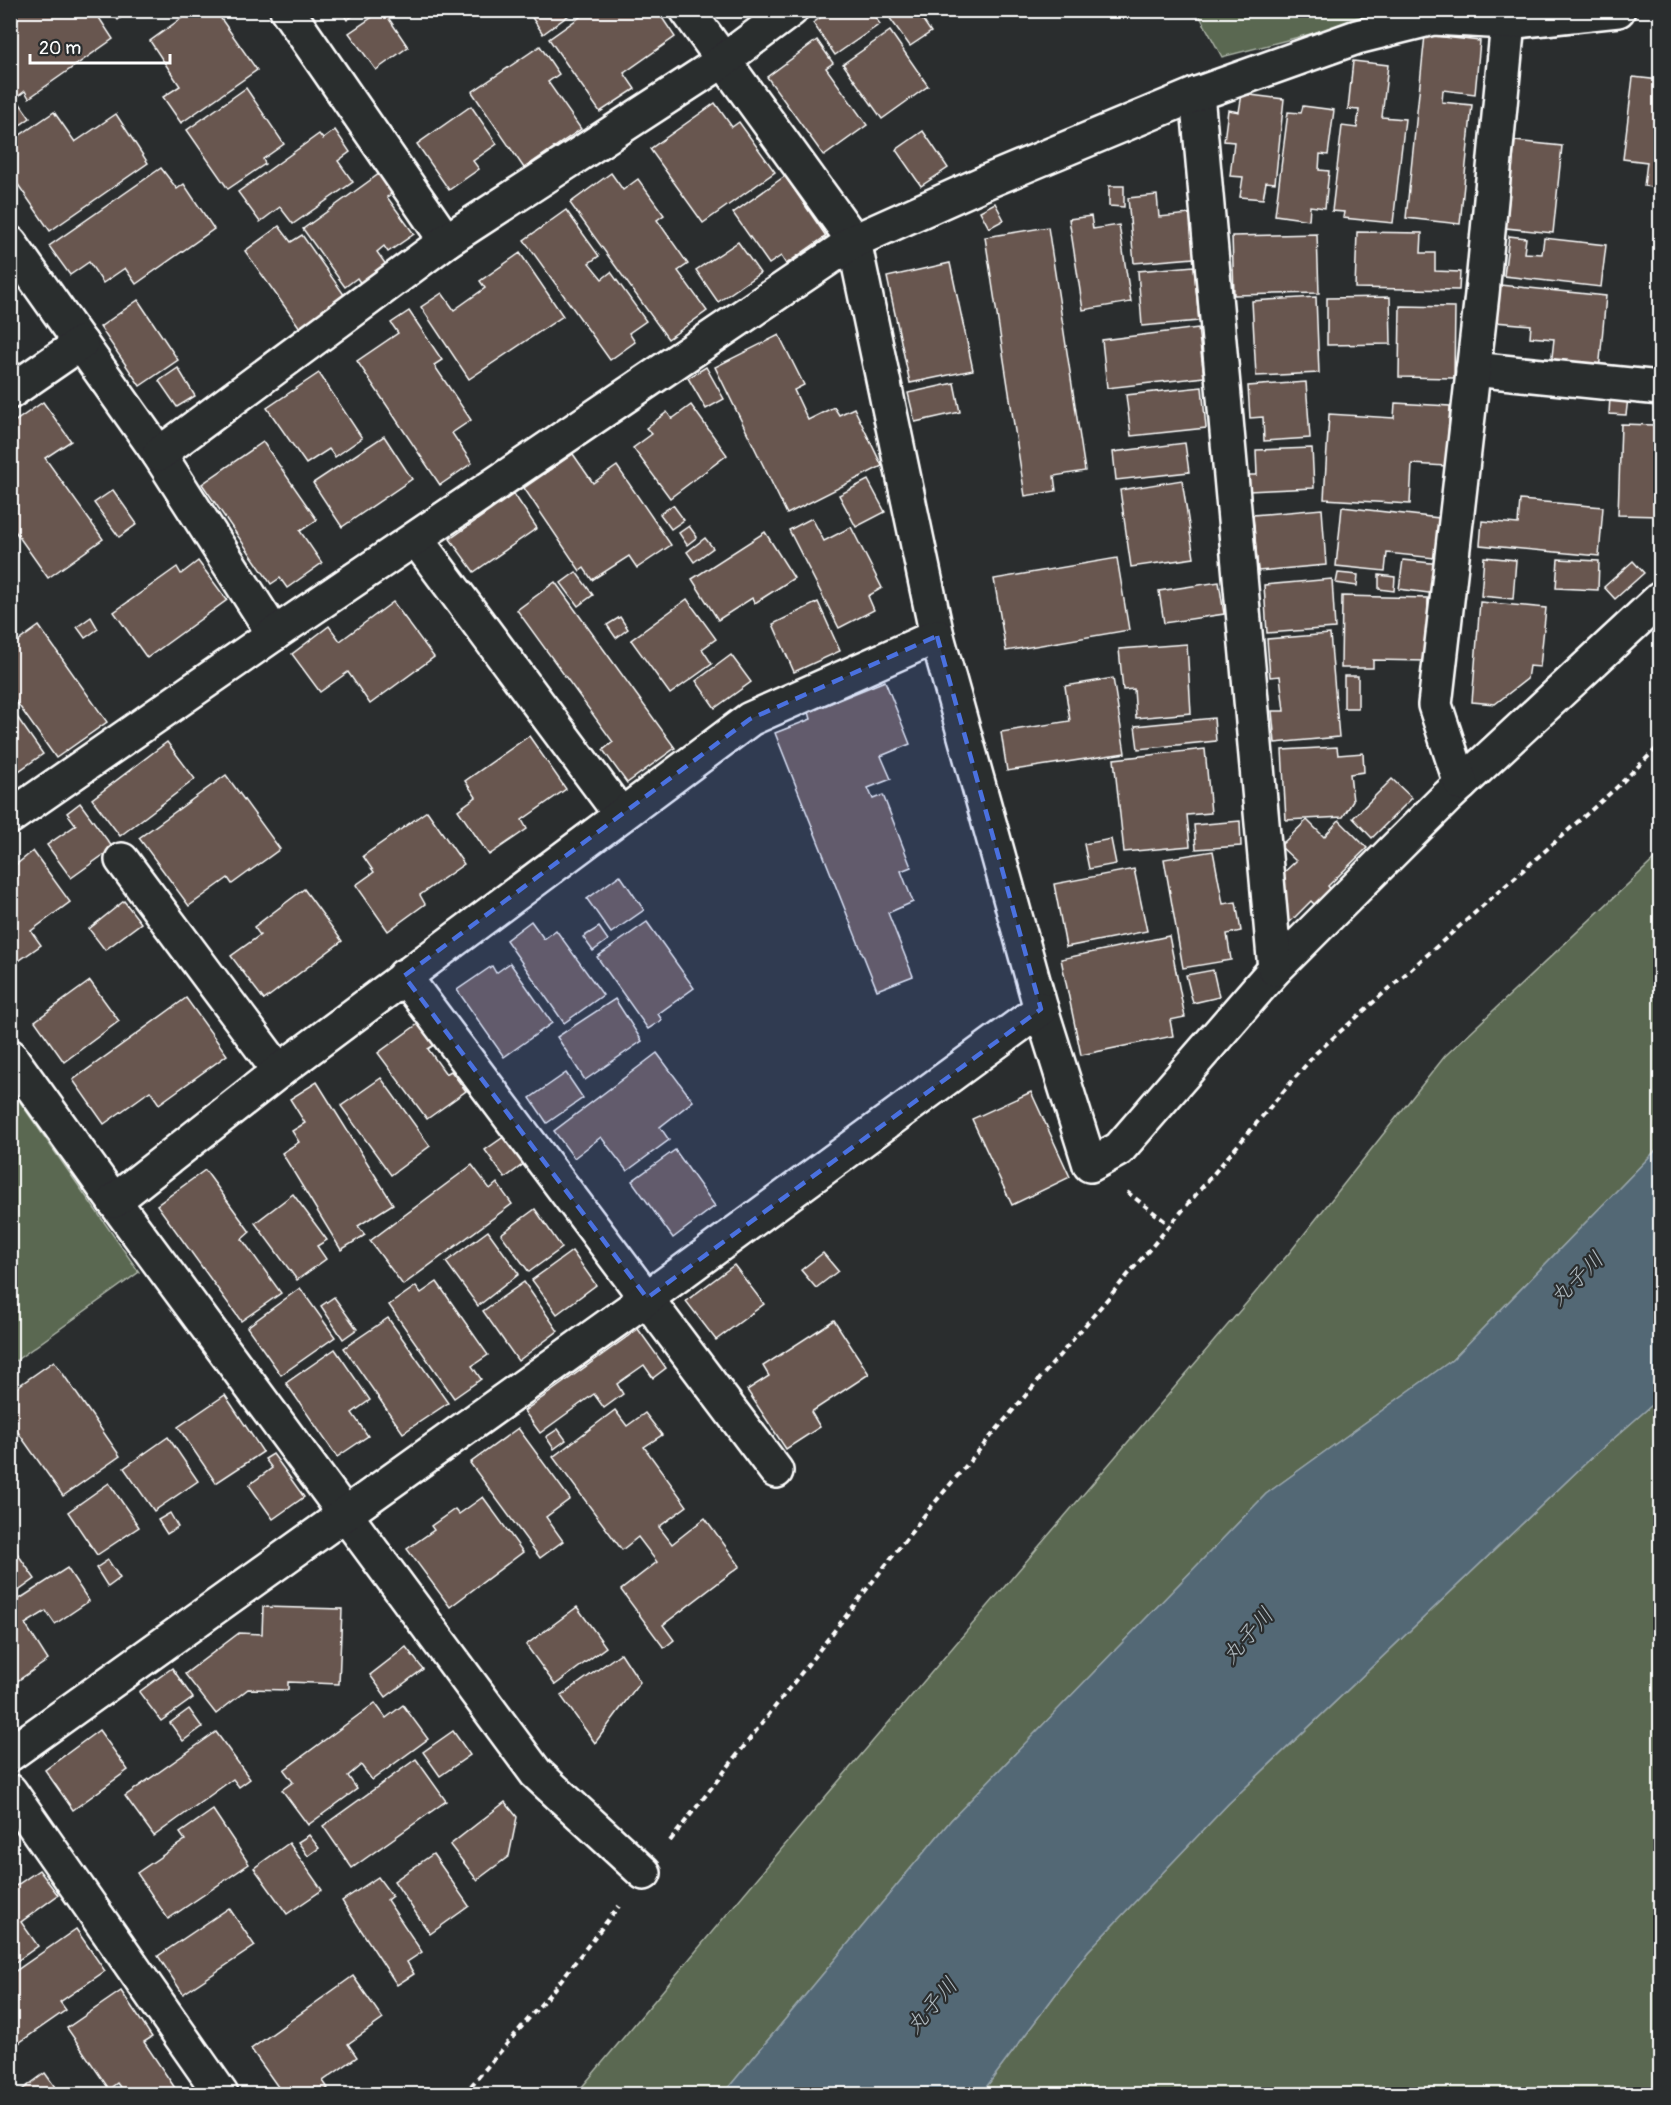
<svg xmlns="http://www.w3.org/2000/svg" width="1671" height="2105" font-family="Pangolin,'Klee One',sans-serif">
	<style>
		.green { fill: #5a6851; stroke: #acb4a8; stroke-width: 1.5 }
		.water { fill: #526775; stroke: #97a4ac; stroke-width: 1.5 }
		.building { fill: #67574f; stroke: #fff; stroke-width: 1.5 }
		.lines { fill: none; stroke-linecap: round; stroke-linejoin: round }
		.minor-casing { stroke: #fff; stroke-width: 38 }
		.path { stroke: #fff; stroke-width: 4; stroke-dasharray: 6 4.5; stroke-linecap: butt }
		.minor { stroke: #2a2d2e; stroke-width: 33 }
		.marked { fill: #4a71e0; fill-opacity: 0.2; stroke: #4a71e0; stroke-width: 4.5; stroke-dasharray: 12 8; stroke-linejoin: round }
		.labels { text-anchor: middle; stroke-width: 4.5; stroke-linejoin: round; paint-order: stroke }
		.water-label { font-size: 22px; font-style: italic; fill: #b1bbc1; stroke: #2a2d2e }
	</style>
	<rect width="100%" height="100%" fill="#2a2d2e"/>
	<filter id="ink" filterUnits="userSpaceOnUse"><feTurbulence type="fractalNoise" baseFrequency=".0167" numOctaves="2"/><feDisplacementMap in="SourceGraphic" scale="12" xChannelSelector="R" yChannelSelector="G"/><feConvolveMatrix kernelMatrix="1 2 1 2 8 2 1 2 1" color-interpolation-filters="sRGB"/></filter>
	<g filter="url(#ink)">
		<g class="green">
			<polygon points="1197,11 1399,11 1222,57"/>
			<polygon points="1660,854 1660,1146 1452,1360 1266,1494 951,1820 723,2094 576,2094 826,1796 1290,1252 1445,1056"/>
			<polygon points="11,1089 139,1272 11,1364 10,1364"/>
			<polygon points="1660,1398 1660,2094 981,2094 1088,1951 1228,1804 1589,1460"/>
		</g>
		<polygon class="water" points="1660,1146 1660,1398 1589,1460 1228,1804 1088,1951 981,2094 723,2094 951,1820 1266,1494 1452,1360"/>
		<g class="building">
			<polygon points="10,10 94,10 113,39 29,98 25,91 16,98 30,118 10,132"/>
			<polygon points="111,10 130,10 118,20"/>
			<polygon points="193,10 215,10 257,70 181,123 163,97 180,86 150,41"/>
			<polygon points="341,10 361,10 347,20"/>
			<polygon points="383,10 408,47 376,70 349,33"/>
			<polygon points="527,10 576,10 543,34"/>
			<polygon points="590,10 657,10 675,37 624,73 635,89 600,112 549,39"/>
			<polygon points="831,10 870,10 880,24 835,55 813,23"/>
			<polygon points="884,10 916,10 931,32 910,46"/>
			<polygon points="890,31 928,86 882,119 843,64"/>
			<polygon points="1425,35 1480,41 1475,94 1443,90 1442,102 1472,105 1460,224 1406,218"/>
			<polygon points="817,40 833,63 826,68 867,125 824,156 767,77"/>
			<polygon points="540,46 559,74 548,82 581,129 524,168 472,92"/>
			<polygon points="1353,61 1388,65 1382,117 1405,119 1393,223 1343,218 1344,212 1332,211 1342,126 1357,128 1359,110 1348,109"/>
			<polygon points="1633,77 1660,80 1660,188 1644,186 1647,162 1623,159"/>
			<polygon points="246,88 284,144 263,159 265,164 228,189 187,130"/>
			<polygon points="1242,94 1284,99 1275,183 1266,182 1263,199 1240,197 1243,177 1230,176 1234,142 1224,141 1228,110 1239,112"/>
			<polygon points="715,103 732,127 739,122 775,172 703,223 650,149"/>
			<polygon points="471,106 497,144 473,161 479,169 449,190 417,144"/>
			<polygon points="1303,106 1334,110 1328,155 1320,154 1319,170 1329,171 1325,208 1310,206 1309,220 1275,215 1288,112 1301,113"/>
			<polygon points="54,112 75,142 116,114 148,163 50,231 10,173 10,142"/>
			<polygon points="335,130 350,152 338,161 353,182 293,224 280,207 260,222 238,192 319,134 323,139"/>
			<polygon points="923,131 948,168 921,186 896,150"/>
			<polygon points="1515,141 1562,146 1553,233 1506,228"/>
			<polygon points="161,168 177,189 184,184 214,229 136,284 125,268 103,283 89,262 70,275 49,246"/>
			<polygon points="383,171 397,190 387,197 414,234 388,252 384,246 377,252 389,269 363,287 357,278 345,287 303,229"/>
			<polygon points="611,173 623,190 638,179 664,215 657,220 688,264 678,271 707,311 668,339 570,203"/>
			<polygon points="785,176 826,236 786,264 781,256 769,264 733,213"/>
			<polygon points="1109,186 1124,186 1124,207 1109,206"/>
			<polygon points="1157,195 1159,217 1190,214 1194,258 1134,263 1128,198"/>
			<polygon points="995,203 1004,220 989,228 980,211"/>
			<polygon points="566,210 599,256 589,263 602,279 611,272 646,321 629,333 635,342 610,360 524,240"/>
			<polygon points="1091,216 1093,229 1119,225 1131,302 1083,310 1069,219"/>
			<polygon points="279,226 291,242 302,235 345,296 300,328 245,251"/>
			<polygon points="1048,227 1085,471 1054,476 1056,491 1025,496 985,237"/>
			<polygon points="1357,232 1422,233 1421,253 1435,253 1435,271 1460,272 1459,290 1355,288"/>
			<polygon points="1317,234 1319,293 1234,295 1232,236"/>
			<polygon points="1509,236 1526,238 1524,253 1542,254 1544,238 1606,245 1601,287 1504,276"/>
			<polygon points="738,242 760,273 718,302 696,270"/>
			<polygon points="520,253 563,316 469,379 421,307 442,293 454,310 485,288 480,281"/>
			<polygon points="950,263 973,370 910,383 887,277"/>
			<polygon points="1194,266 1199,321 1142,326 1138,271"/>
			<polygon points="1500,285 1606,296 1599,371 1551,366 1554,339 1530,337 1531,325 1495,322"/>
			<polygon points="1316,297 1319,373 1256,376 1252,301"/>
			<polygon points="1390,297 1391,344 1327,345 1327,298"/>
			<polygon points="138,300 178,360 140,386 100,327"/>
			<polygon points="1400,306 1455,307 1454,378 1399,377"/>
			<polygon points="409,311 442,360 434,365 471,420 452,433 472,463 440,485 357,361 398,333 391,323"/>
			<polygon points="1198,328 1204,377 1107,388 1102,340"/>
			<polygon points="779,335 804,385 794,390 808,420 834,407 839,415 854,408 882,466 787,514 715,367"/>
			<polygon points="706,367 724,399 706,409 688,378"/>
			<polygon points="178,368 195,396 177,407 159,381"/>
			<polygon points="319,373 362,438 335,457 329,449 306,464 267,408"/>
			<polygon points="1306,382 1310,438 1264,441 1263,417 1250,418 1248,386"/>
			<polygon points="954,383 960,412 915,422 908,393"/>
			<polygon points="1202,387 1206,428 1131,436 1126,395"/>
			<polygon points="1610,397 1628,398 1626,415 1609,414"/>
			<polygon points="43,402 71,441 45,458 103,539 48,578 10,524 10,425"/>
			<polygon points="1395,403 1450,406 1446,466 1412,464 1410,504 1324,499 1329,414 1394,418"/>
			<polygon points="691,405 727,455 670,498 633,448 652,434 646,428 667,412 672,419"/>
			<polygon points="1621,424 1654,425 1654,435 1660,435 1660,516 1618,515"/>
			<polygon points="384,436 412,479 342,527 313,483"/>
			<polygon points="263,442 317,520 300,531 322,563 287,588 280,578 271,584 202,484"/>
			<polygon points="1185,443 1189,472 1116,480 1113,452"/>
			<polygon points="1312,448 1314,488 1249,491 1249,475 1257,475 1256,450"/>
			<polygon points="573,454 593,483 617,466 671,545 637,568 629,556 592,580 584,568 580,571 524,488"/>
			<polygon points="868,480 885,512 856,527 839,495"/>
			<polygon points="1182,480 1194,558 1131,567 1120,490"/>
			<polygon points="113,490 137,524 119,537 94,503"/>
			<polygon points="514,494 537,528 474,572 450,539"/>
			<polygon points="1520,500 1603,507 1599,556 1480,545 1482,521 1518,524"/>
			<polygon points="673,505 684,520 671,529 660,514"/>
			<polygon points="1342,507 1439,518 1435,558 1387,553 1385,571 1336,566"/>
			<polygon points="1322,509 1326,565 1258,571 1253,515"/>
			<polygon points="812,518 824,541 851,527 882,588 868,596 874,610 839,628 789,530"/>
			<polygon points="689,526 697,537 687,545 679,533"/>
			<polygon points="765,532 794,578 755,603 752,598 718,620 692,579"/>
			<polygon points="705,538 713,548 694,562 687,552"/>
			<polygon points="1484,557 1516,560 1513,599 1481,596"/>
			<polygon points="1117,558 1129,630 1006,651 994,579"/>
			<polygon points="1558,559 1599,561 1598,590 1556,588"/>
			<polygon points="1403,560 1440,564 1436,594 1399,589"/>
			<polygon points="198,561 227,600 147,658 114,612 177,567 181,574"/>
			<polygon points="1633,561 1644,573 1615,599 1604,587"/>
			<polygon points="576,572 593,595 578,606 561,583"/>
			<polygon points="1338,573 1358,575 1357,586 1336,583"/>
			<polygon points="1379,575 1395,577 1394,591 1379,589"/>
			<polygon points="1332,579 1335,628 1267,633 1264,585"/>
			<polygon points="555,582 675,748 627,783 603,750 613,742 517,610"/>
			<polygon points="1219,582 1224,614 1164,623 1159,591"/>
			<polygon points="1342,596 1428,598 1427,661 1373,660 1373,668 1341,668"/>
			<polygon points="687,599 716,639 702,649 712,664 670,694 631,640"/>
			<polygon points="393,602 434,657 370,704 348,672 320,692 292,654 329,626 340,641"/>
			<polygon points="818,602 840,651 794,672 773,624"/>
			<polygon points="1480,602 1546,608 1540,667 1529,666 1527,679 1495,704 1472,702"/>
			<polygon points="91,617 98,629 85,638 77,627"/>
			<polygon points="620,617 628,629 616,638 607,625"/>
			<polygon points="39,626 107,722 56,758 10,693 10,647"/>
			<polygon points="1330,634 1339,737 1275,743 1272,711 1284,711 1280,676 1270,677 1267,639"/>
			<polygon points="1187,644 1191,713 1136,718 1134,689 1123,690 1119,649"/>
			<polygon points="731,655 751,682 715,708 696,681"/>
			<rect x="1344" y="676" width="14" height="32"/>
			<polygon points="1113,678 1125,753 1007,771 1001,732 1070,721 1065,686"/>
			<polygon points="885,681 910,744 881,756 891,779 868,788 873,799 883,795 911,867 901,871 913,902 888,913 913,976 877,990 775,733 811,719 809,712"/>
			<polygon points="10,707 43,754 10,777"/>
			<polygon points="1214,718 1216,741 1138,749 1135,726"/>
			<polygon points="529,736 566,789 522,820 527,829 489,855 458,810 476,797 465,781"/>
			<polygon points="167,742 195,779 120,836 92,799"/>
			<polygon points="1337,747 1338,755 1363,753 1364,772 1350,774 1353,801 1343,817 1286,820 1282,750"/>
			<polygon points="1205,749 1211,813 1187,815 1190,846 1124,852 1114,759"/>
			<polygon points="226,775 280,849 232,884 228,878 189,906 139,838"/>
			<polygon points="1392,779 1412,798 1372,838 1353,818"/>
			<polygon points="80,803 113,848 71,878 47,845 76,825 67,813"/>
			<polygon points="427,811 464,864 420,895 425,904 388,931 356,885 374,872 363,856"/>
			<polygon points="1307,820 1324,837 1339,820 1367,848 1328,886 1333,892 1318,908 1311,901 1288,924 1280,876 1296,861 1280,846"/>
			<polygon points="1240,821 1241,846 1196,849 1194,825"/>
			<polygon points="1111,839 1116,864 1089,869 1084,844"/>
			<polygon points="33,851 70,902 31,931 41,945 10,967 10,882 18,877 12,868"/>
			<polygon points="1213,851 1223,904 1236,902 1241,931 1227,934 1231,960 1183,968 1164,859"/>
			<polygon points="1134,869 1147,931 1066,947 1054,884"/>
			<polygon points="620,875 644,910 611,933 587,899"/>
			<polygon points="304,889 342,941 264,1000 231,956 260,935 254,927"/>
			<polygon points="124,901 141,923 105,950 89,929"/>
			<polygon points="531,921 544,939 556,930 603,995 564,1023 506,940"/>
			<polygon points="647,922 694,988 658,1014 662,1020 648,1029 597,957"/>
			<polygon points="599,927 608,940 593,951 583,937"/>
			<polygon points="1169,936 1185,1017 1170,1020 1173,1036 1081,1055 1061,959"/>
			<polygon points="510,963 552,1023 504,1057 457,990 492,966 496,973"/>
			<polygon points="1213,970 1219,997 1193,1003 1186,975"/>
			<polygon points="90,981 119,1021 64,1062 35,1021"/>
			<polygon points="186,998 227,1055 159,1104 150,1091 104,1124 73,1080"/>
			<polygon points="615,999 642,1041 585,1080 557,1037"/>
			<polygon points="418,1024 434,1045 428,1049 446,1074 451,1071 466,1091 427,1119 378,1053"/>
			<polygon points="657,1053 693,1101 660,1127 669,1140 627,1171 601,1137 574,1158 554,1131"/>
			<polygon points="566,1073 583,1098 547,1123 530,1098"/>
			<polygon points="381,1078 430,1146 391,1175 341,1106"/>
			<polygon points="317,1082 393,1204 358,1226 365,1235 341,1250 282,1153 299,1142 292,1131 305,1123 290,1099"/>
			<polygon points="1031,1092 1070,1177 1012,1205 972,1119"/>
			<polygon points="505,1136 525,1163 505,1178 485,1150"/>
			<polygon points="675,1150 715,1206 673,1238 632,1181"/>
			<polygon points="472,1165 490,1189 497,1183 512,1204 403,1285 370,1241"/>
			<polygon points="205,1170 250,1232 242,1239 281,1293 241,1321 157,1205"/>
			<polygon points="293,1194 327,1240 317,1246 326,1259 297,1280 255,1223"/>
			<polygon points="535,1209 562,1248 529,1272 501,1234"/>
			<polygon points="488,1231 519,1274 478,1306 446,1262"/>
			<polygon points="572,1251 596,1285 557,1314 532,1280"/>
			<polygon points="823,1253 838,1271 816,1288 801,1270"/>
			<polygon points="734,1265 764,1304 716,1340 686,1301"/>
			<polygon points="437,1282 488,1355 472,1366 481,1379 454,1398 389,1305 416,1286 421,1293"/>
			<polygon points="524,1282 558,1331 518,1361 483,1311"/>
			<polygon points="300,1288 335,1337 281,1375 247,1327"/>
			<polygon points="334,1297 357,1329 343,1339 321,1306"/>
			<polygon points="388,1318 448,1403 403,1433 344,1348"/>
			<polygon points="834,1320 869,1374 811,1412 820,1427 786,1449 747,1390 769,1376 763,1366"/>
			<polygon points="638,1329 666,1368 653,1378 644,1365 617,1384 623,1394 604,1408 594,1394 540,1433 524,1411"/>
			<polygon points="335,1349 370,1400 352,1413 368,1436 337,1457 286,1383"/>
			<polygon points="54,1361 120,1456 63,1496 10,1421 10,1392"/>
			<polygon points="225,1395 263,1452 216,1483 178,1427"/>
			<polygon points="615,1410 627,1426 645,1413 662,1435 644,1447 687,1506 659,1527 672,1544 705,1518 740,1566 663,1625 674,1640 664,1648 621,1590 657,1562 638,1537 622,1550 553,1457"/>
			<polygon points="518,1428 570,1499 546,1517 563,1541 540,1558 470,1463"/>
			<polygon points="558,1429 566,1440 554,1449 546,1437"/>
			<polygon points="168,1437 198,1481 154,1511 124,1468"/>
			<polygon points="273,1454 304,1497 273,1519 249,1485 272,1468 265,1459"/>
			<polygon points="109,1483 139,1527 97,1555 68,1512"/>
			<polygon points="483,1497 523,1552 450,1607 407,1549 434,1530 431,1526 455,1509 459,1514"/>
			<polygon points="170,1513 178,1527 167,1534 158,1520"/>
			<polygon points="10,1543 35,1579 10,1597"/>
			<polygon points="108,1560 120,1578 108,1587 96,1568"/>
			<polygon points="67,1568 89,1601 55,1624 46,1611 25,1624 48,1660 13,1684 18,1692 10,1697 10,1605"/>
			<polygon points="263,1607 342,1609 339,1684 288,1682 288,1690 248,1689 216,1714 185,1674 239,1633 262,1634"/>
			<polygon points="577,1607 606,1647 555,1685 526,1645"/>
			<polygon points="406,1647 423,1669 386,1697 370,1675"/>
			<polygon points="621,1653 640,1682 595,1743 561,1696"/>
			<polygon points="172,1668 193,1698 161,1721 139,1692"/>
			<polygon points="375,1703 386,1718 403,1705 428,1739 372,1780 361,1765 348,1776 357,1789 308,1825 282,1790 293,1782 284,1770"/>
			<polygon points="189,1709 202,1727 183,1741 170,1723"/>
			<polygon points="99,1730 128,1770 73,1810 45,1770"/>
			<polygon points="453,1731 470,1755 440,1776 423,1752"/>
			<polygon points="216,1732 250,1779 239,1787 233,1779 154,1836 125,1796"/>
			<polygon points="416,1759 446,1801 352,1868 323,1826"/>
			<polygon points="505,1802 517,1817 509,1856 477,1880 450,1845"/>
			<polygon points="213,1810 249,1864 168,1919 137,1873 185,1840 180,1833"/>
			<polygon points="309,1835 319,1848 308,1856 298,1842"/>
			<polygon points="289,1843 322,1890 287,1914 254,1868"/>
			<polygon points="433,1854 469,1906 430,1934 394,1881"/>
			<polygon points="39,1870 58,1895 21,1922 38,1946 10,1966 10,1890"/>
			<polygon points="378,1877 392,1896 387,1900 422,1952 407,1962 414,1974 397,1985 342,1901"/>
			<polygon points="229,1908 255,1946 183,1994 158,1956"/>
			<polygon points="76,1929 105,1971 60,2002 66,2010 10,2049 10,1975"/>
			<polygon points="353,1976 383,2019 348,2044 357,2057 323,2081 328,2088 319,2094 283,2094 251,2049"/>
			<polygon points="121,1991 152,2037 144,2042 177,2091 171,2094 125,2094 117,2083 109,2089 67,2028"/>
			<polygon points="45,2073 60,2094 10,2094 10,2080 19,2092"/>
		</g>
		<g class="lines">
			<g class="minor-casing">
				<g id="minor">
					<polyline points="287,10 446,241"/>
					<polyline points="687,10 854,241 937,636 1041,1009 1090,1165 1119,1149 1275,969 1447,797 1660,599"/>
					<polyline points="1197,94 1275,969"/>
					<polyline points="10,243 159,454 274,634"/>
					<polyline points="1473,369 1660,388"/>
					<polyline points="10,392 81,343"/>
					<polyline points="159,454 446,241 724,60 791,10"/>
					<polyline points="416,539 621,815"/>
					<polyline points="1461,784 1435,705 1482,294 1508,22 1506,10"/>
					<polyline points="10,817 274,634 854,241 988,181 1197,94 1357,37 1433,18 1508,22 1618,10"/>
					<polyline points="122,860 279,1071"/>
					<polyline points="404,976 776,1471"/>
					<polyline points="10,1056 114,1201 536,1773 644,1873"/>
					<polyline points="114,1201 279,1071 750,719 937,636"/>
					<polyline points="10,1754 647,1298 1041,1009"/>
					<polyline points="10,1791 221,2094"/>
				</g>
			</g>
			<g class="path">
				<polyline points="1127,1192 1170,1225"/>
				<polyline points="670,1841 931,1507 1316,1053 1615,789 1660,745"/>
				<polyline points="464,2094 554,1989 619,1906"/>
			</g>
			<use href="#minor" class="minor"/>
		</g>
	</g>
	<path class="marked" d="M 937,636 L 1041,1009 L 647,1298 L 404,976 L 750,719 Z"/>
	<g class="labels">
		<g class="water-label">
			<text transform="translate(1576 1278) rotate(-45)" y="8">丸子川</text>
			<text transform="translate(1247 1635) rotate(-49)" y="8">丸子川</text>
			<text transform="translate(931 2005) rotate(-49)" y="8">丸子川</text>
		</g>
	</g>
	<rect width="1671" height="2105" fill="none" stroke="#2a2d2e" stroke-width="36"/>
	<rect x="18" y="18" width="1635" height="2069" fill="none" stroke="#fff" stroke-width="2" filter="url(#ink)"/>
	<path d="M30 54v9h140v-9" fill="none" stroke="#ffffff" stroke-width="3"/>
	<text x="39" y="54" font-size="18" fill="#ffffff" stroke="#2a2d2e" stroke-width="4.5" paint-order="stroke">20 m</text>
</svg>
